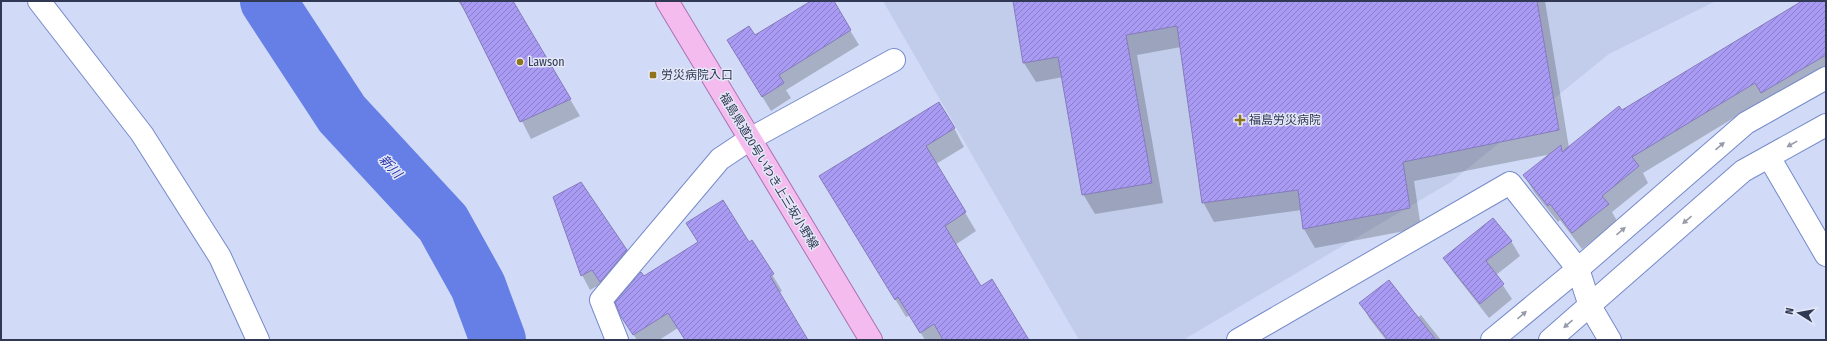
<svg xmlns="http://www.w3.org/2000/svg" width="1827" height="341" font-family="'Fira Sans Condensed','Noto Sans JP',sans-serif">
	<style>
		.built { fill: #c2cdeb }
		.shadow { fill: #0003 }
		.lines { fill: none; stroke-linecap: round; stroke-linejoin: round }
		.river { stroke: #657fe7; stroke-width: 56 }
		.building { fill: url(#building-hatch); stroke: #867bbd }
		.minor-casing { stroke: #768aca; stroke-width: 24 }
		.major-casing { stroke: #ab71b1; stroke-width: 24 }
		.minor { stroke: #fff; stroke-width: 22 }
		.major { stroke: #f4bcee; stroke-width: 22 }
		.oneway { fill: #989caa }
		.poi-dot { fill: #90741a; stroke: #e4e8f7; stroke-width: 1.5 }
		.labels { text-anchor: middle; stroke-width: 3; stroke-linejoin: round; paint-order: stroke }
		.poi-label { font-size: 12px; fill: #303854; stroke: #e4e8f7; text-anchor: start }
		.street-label { font-size: 12px; fill: #303854; stroke: #e4e8f7 }
		.water-label { font-size: 13px; font-style: italic; fill: #2832ab; stroke: #e4e8f7 }
	</style>
	<defs>
		<pattern id="building-hatch" width="6" height="6" patternUnits="userSpaceOnUse"><rect width="6" height="6" fill="#a99af3"/><path d="M-1 1l2-2M0 6l6-6M5 7l2-2" fill="none" stroke="#8a7fc7"/></pattern>
	</defs>
	<rect width="100%" height="100%" fill="#d1dbf7"/>
	<polygon class="built" points="883,1 1716,1 1609,54 1451,182 1183,340 1079,340"/>
	<g class="shadow">
		<polygon points="458,1 512,1 580,116 531,139 471,21"/>
		<polygon points="813,1 832,1 859,45 786,90 791,98 771,111 737,55"/>
		<polygon points="1014,1 1545,1 1569,148 1622,111 1805,1 1826,1 1826,78 1771,109 1765,99 1643,173 1648,183 1612,212 1617,221 1582,249 1560,220 1558,222 1534,192 1524,175 1552,154 1414,181 1421,228 1315,248 1304,229 1302,210 1214,222 1203,202 1181,47 1137,55 1163,203 1095,214 1083,194 1063,77 1036,82 1024,63"/>
		<polygon points="954,128 964,147 936,164 976,231 955,245 980,287 1028,340 925,340 910,315 906,317 831,194"/>
		<polygon points="752,241 782,291 779,293 808,340 686,340 678,328 659,340 637,340 631,331 643,278"/>
		<polygon points="1511,241 1520,256 1496,275 1512,299 1489,318 1453,272 1444,258"/>
		<polygon points="626,251 634,266 590,290 582,275"/>
		<polygon points="1361,303 1417,318 1421,315 1441,340 1386,340 1369,318"/>
	</g>
	<g class="lines">
		<polyline class="river" points="268,1 342,114 443,223 478,286 498,340"/>
	</g>
	<g class="building">
		<polygon points="460,1 513,1 571,99 520,122"/>
		<polygon points="811,1 834,1 851,30 779,75 784,83 762,97 727,40 749,26 755,35"/>
		<polygon points="1013,1 1537,1 1559,130 1403,162 1410,208 1303,229 1298,190 1202,203 1177,26 1126,35 1152,183 1082,195 1058,57 1023,63"/>
		<polygon points="1802,1 1826,1 1826,55 1761,93 1755,83 1632,157 1639,166 1602,196 1609,204 1572,233 1550,204 1548,206 1523,175 1561,145 1562,152 1619,106 1622,110"/>
		<polygon points="939,102 955,128 926,146 966,212 945,226 981,286 992,279 1029,340 943,340 934,324 920,333 898,297 895,300 819,176"/>
		<polygon points="581,182 627,250 600,282 592,270 581,276 553,197"/>
		<polygon points="723,200 749,242 752,240 774,274 770,276 808,340 685,340 668,313 633,335 620,315 615,302 641,272 644,276 698,242 686,223"/>
		<polygon points="1493,218 1512,241 1486,261 1504,284 1480,304 1443,258"/>
		<polygon points="1389,280 1436,340 1388,340 1359,303"/>
	</g>
	<g class="lines">
		<g class="minor-casing">
			<g id="minor">
				<polyline points="39,1 142,134 220,257 258,340"/>
				<polyline points="1769,157 1826,255"/>
				<polyline points="617,340 601,300 720,159 750,139 894,60"/>
				<polyline points="1238,340 1510,183 1578,269 1590,306 1610,340"/>
				<polyline points="1492,340 1578,269 1746,123 1826,78"/>
				<polyline points="1550,340 1743,171 1826,125"/>
			</g>
		</g>
		<g class="major-casing">
			<polyline id="major" points="667,1 871,340"/>
		</g>
		<use href="#minor" class="minor"/>
		<use href="#major" class="major"/>
	</g>
	<defs><path id="oneway-solid" d="M-6-.8H1V-3.2L6.5 0L1 3.2V.8H-6Z"/></defs>
	<g class="oneway">
		<use href="#oneway-solid" transform="translate(1792 144) rotate(151)"/>
		<use href="#oneway-solid" transform="translate(1720 146) rotate(-41)"/>
		<use href="#oneway-solid" transform="translate(1687 220) rotate(139)"/>
		<use href="#oneway-solid" transform="translate(1621 231) rotate(-41)"/>
		<use href="#oneway-solid" transform="translate(1522 315) rotate(-40)"/>
		<use href="#oneway-solid" transform="translate(1568 324) rotate(140)"/>
	</g>
	<g class="poi-dot">
		<circle cx="520" cy="62" r="4"/>
		<rect x="649" y="71" width="8" height="8" rx="2"/>
		<path d="M1238 114h4v4h4v4h-4v4h-4v-4h-4v-4h4z"/>
	</g>
	<g class="labels">
		<g class="poi-label">
			<text x="528" y="66">Lawson</text>
			<text x="661" y="79">労災病院入口</text>
			<text x="1249" y="124">福島労災病院</text>
		</g>
		<g class="street-label">
			<text transform="translate(769 171) rotate(59)" y="4">福島県道20号いわき上三坂小野線</text>
		</g>
		<g class="water-label">
			<text transform="translate(391 166) rotate(47)" y="5">新川</text>
		</g>
	</g>
	<rect width="1827" height="341" fill="none" stroke="#303854" stroke-width="4"/>
	<g transform="translate(1799 313) rotate(281)" stroke="#e4e8f7" stroke-width="3" paint-order="stroke">
	<path d="M0-3L7 15L0 10L-7 15Z" fill="#303854"/>
	<text y="-6" font-size="11" font-weight="bold" text-anchor="middle" fill="#303854">N</text>
	</g>
</svg>
